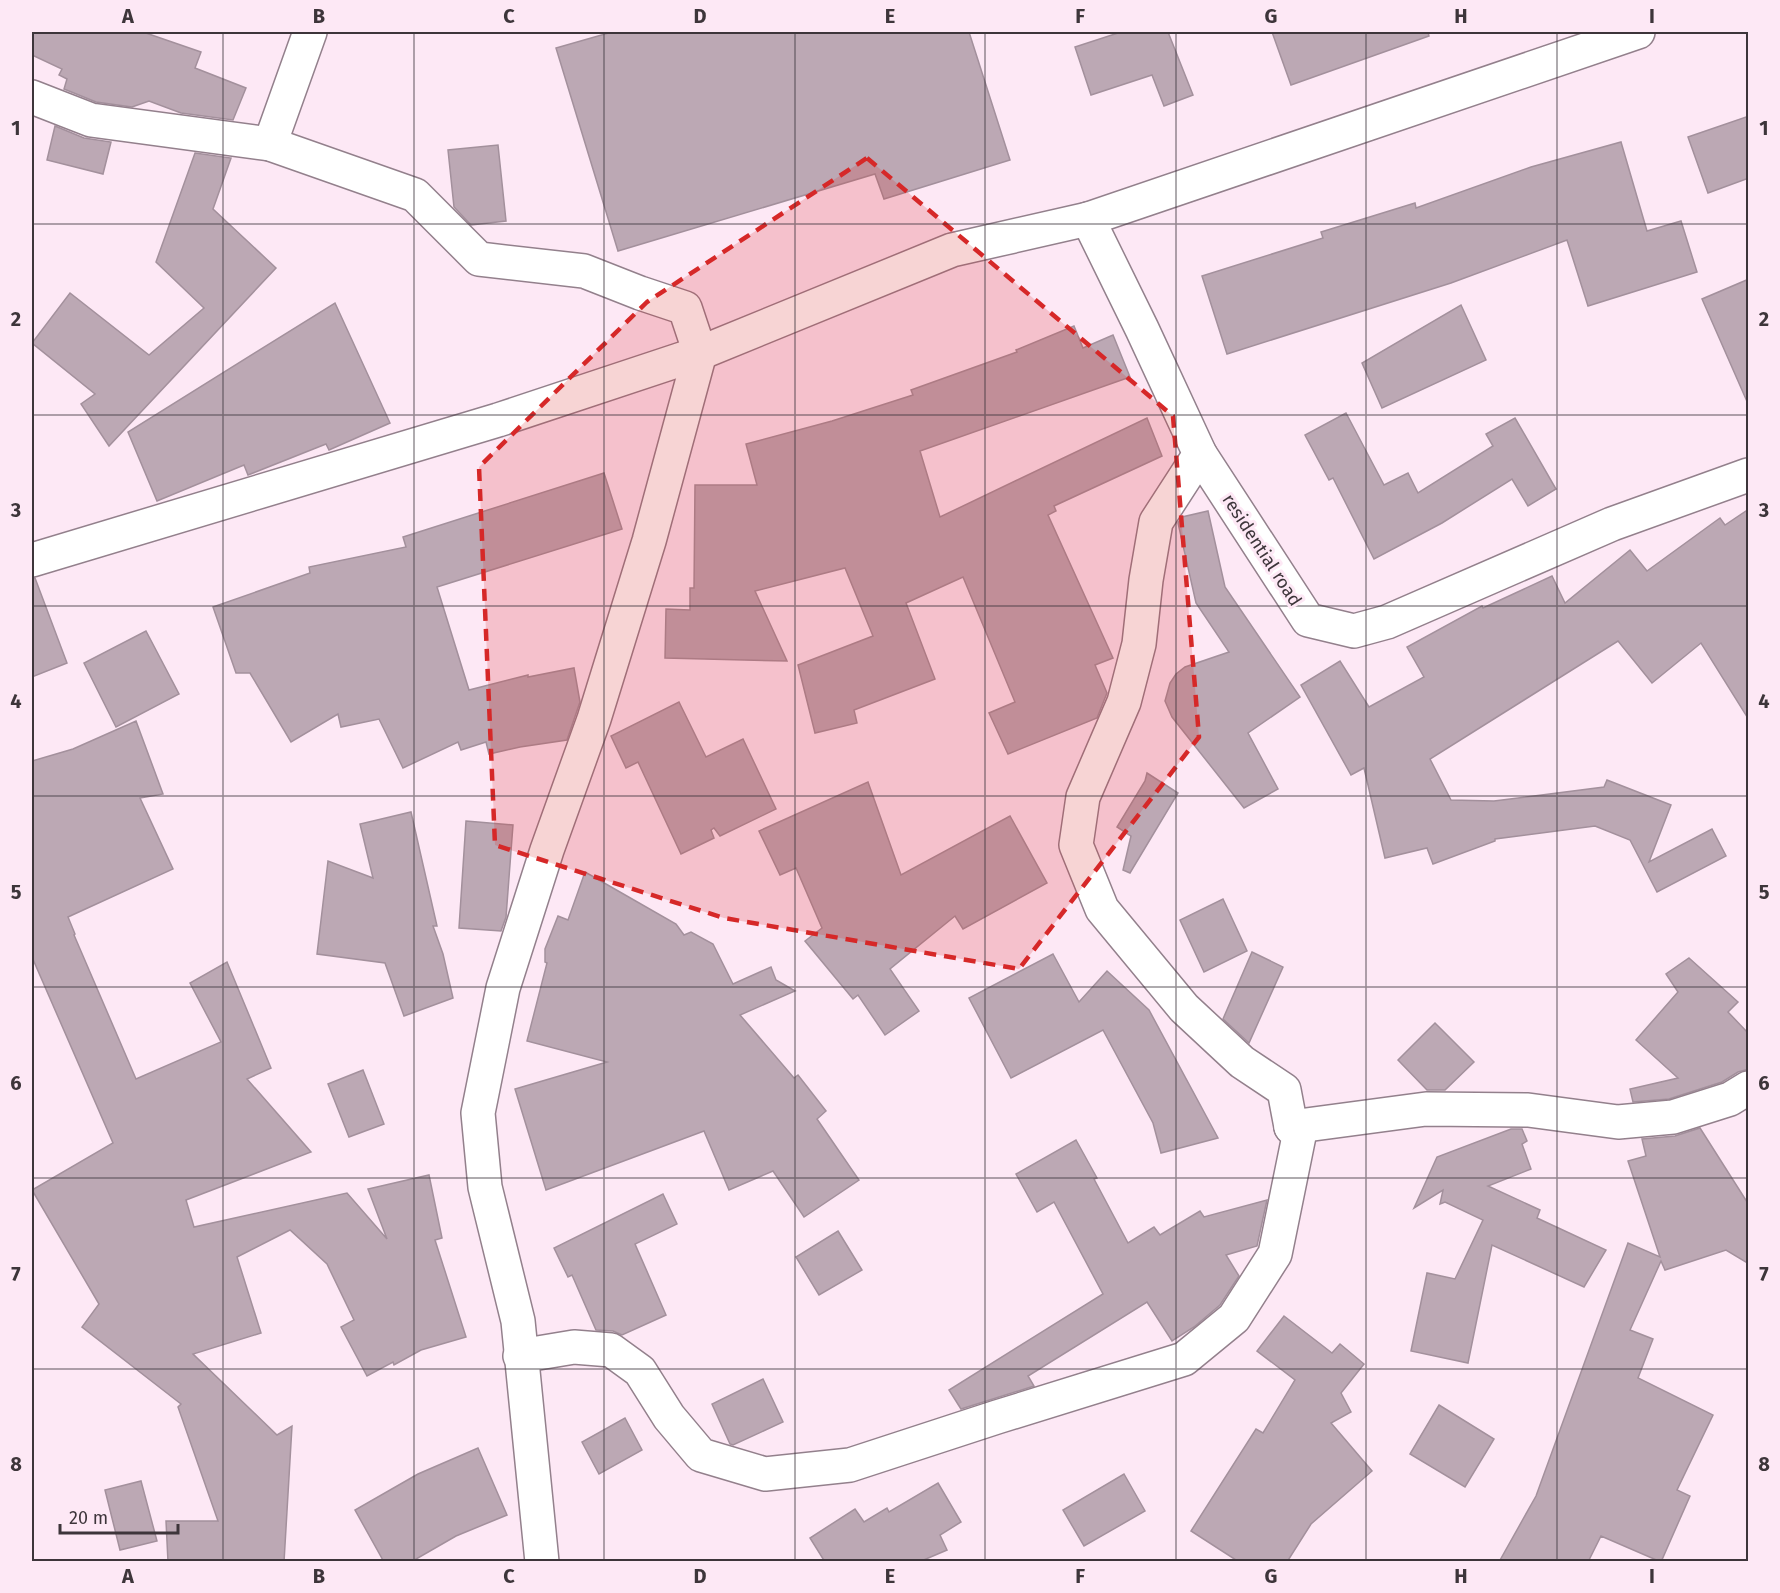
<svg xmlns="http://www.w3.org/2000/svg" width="1780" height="1593" font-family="'Fira Sans',sans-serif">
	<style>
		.building { fill: #bca8b4; stroke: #a3909c; stroke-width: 1.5 }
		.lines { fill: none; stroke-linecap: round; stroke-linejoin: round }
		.minor-casing { stroke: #93808c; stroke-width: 36 }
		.secondary-casing { stroke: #93808c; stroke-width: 36 }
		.minor { stroke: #fff; stroke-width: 33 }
		.secondary { stroke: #fff; stroke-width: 33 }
		.marked { fill: #d62828; fill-opacity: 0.2; stroke: #d62828; stroke-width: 4.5; stroke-dasharray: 12 8; stroke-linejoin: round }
		.grid { fill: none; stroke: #3d353a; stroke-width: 1.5; stroke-opacity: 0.55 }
		.labels { text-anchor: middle; stroke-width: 6; stroke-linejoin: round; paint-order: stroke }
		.street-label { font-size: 18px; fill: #3d353a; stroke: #fde8f5 }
		.neatline { fill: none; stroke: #3d353a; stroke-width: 2 }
		.grid-label { font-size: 20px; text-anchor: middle; font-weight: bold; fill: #3d353a }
	</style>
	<rect width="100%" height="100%" fill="#fde8f5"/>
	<g class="building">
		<polygon points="32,32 143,32 201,52 195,68 246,88 233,120 181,113 149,101 132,107 96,102 64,89 67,79 59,75 62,69 32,55"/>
		<polygon points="612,32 969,32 1010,160 884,199 875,174 618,251 556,48"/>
		<polygon points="1121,32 1168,32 1193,95 1164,106 1152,75 1091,95 1075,47"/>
		<polygon points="1272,32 1428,32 1429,36 1291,85"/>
		<polygon points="1749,116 1749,178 1708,193 1688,137"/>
		<polygon points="55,126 84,138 111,142 103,174 47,160"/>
		<polygon points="1621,142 1647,231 1681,221 1697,272 1588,306 1567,240 1451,283 1227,354 1202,276 1323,238 1321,232 1415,203 1416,208 1531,167"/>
		<polygon points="498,145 506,221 471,225 454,207 448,150"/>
		<polygon points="195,153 231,158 213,209 276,268 109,446 81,404 95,394 32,343 70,293 149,355 204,308 156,262"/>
		<polygon points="1749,279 1749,406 1702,299"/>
		<polygon points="335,303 390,423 329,450 326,444 248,475 244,465 157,501 128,432"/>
		<polygon points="1461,305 1486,360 1382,408 1362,363"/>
		<polygon points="1074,326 1083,348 1113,335 1130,377 920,451 940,517 1147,418 1162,456 1054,506 1056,511 1048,515 1113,658 1095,665 1107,693 1097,718 1008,754 989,713 1015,702 963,577 906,603 935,679 854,710 857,723 815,733 798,665 873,636 845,568 755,591 787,661 665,658 666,609 690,610 690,588 694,588 695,485 757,485 746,444 832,421 913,395 911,390 1017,352 1016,350"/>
		<polygon points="1346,413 1384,485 1408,473 1418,493 1493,446 1486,434 1515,418 1556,489 1528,506 1512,479 1442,523 1374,559 1333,478 1329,480 1305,435"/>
		<polygon points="604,473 622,529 437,587 469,690 528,675 528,677 574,668 580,702 567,740 520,747 489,754 486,742 461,750 458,742 403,768 379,719 341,727 338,714 291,742 250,673 236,673 213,607 310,573 309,567 406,547 403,537"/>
		<polygon points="1749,509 1749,720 1701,643 1652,683 1618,641 1430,759 1451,800 1494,801 1604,787 1607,780 1671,805 1649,862 1712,829 1726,856 1657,892 1630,840 1595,826 1495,839 1495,841 1433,864 1427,848 1385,858 1364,768 1351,775 1301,685 1340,661 1369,707 1424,677 1407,647 1482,606 1483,608 1552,576 1565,603 1630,550 1647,571 1720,518 1725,525"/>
		<polygon points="1208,511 1225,587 1300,697 1248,733 1278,789 1244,808 1172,717 1165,701 1170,683 1176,674 1185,667 1229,652 1196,603 1178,523 1182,517"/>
		<polygon points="32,578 35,578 67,663 32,677"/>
		<polygon points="146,631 179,694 116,727 84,663"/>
		<polygon points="679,702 706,757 743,739 776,809 720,836 714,828 711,830 714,838 681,854 638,762 626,768 611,736"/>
		<polygon points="136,721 163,794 140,798 173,869 68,917 75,934 74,935 136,1079 221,1042 190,983 227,962 271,1068 247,1079 311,1152 186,1200 194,1227 347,1193 387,1239 368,1189 429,1175 442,1238 435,1240 466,1337 421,1350 394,1365 393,1362 367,1376 341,1327 354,1320 327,1264 290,1230 237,1257 261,1333 193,1354 277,1435 292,1426 284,1562 168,1562 166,1521 218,1521 178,1407 181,1404 82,1327 99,1304 32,1190 113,1143 32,957 32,761 73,749"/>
		<polygon points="1147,773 1178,793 1130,873 1123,870 1131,836 1117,827 1145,781"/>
		<polygon points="868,782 901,875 1010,816 1047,883 963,929 955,916 890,969 919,1011 885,1035 858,995 853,999 805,941 822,928 796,868 780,875 759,831"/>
		<polygon points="411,812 437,926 433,926 443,954 453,998 404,1016 385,963 317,954 328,861 373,878 360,824"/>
		<polygon points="466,821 513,825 506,917 501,931 459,928"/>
		<polygon points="585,872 676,924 684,935 691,932 713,944 733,984 771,967 776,980 795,991 740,1015 794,1078 798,1075 826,1111 817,1119 859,1180 804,1217 773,1171 729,1190 704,1131 546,1190 515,1089 607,1062 527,1041 547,963 545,962 545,949 558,916 568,920"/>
		<polygon points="1223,899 1247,951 1204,972 1180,920"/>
		<polygon points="1252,952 1283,967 1249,1043 1223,1019"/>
		<polygon points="1053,954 1079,1002 1107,971 1149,1010 1218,1138 1161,1153 1153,1123 1103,1030 1011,1078 969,998"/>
		<polygon points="1689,958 1738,1002 1728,1012 1749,1034 1749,1069 1738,1072 1722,1082 1669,1099 1633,1102 1630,1089 1678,1078 1636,1040 1678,992 1666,974"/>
		<polygon points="1435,1023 1474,1062 1445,1090 1427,1090 1398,1060"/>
		<polygon points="363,1070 384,1124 349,1137 328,1084"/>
		<polygon points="1700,1128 1749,1205 1749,1264 1726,1250 1665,1270 1661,1261 1630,1330 1653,1339 1638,1378 1713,1415 1677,1490 1690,1496 1661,1562 1601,1536 1588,1562 1499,1562 1536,1496 1628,1243 1660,1257 1628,1161 1646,1156 1642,1139 1675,1136"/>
		<polygon points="1511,1129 1522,1129 1527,1141 1522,1144 1531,1169 1488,1186 1540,1210 1537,1218 1606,1250 1584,1287 1492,1245 1468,1363 1411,1351 1427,1273 1455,1279 1483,1220 1445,1202 1440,1204 1443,1190 1414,1208 1437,1157"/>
		<polygon points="1076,1140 1097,1178 1094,1179 1128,1243 1154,1227 1160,1235 1200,1211 1204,1217 1267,1200 1257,1246 1226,1255 1239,1276 1220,1305 1194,1327 1172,1341 1147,1302 1028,1376 1034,1386 961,1409 949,1390 1103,1294 1054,1202 1037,1212 1016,1174"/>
		<polygon points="663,1194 677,1224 635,1244 666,1315 622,1335 613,1331 596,1330 572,1275 568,1277 554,1248"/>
		<polygon points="838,1231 862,1270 819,1295 796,1257"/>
		<polygon points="1284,1316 1332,1353 1340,1344 1364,1364 1341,1393 1351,1412 1331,1423 1372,1471 1311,1524 1287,1562 1239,1562 1191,1531 1256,1429 1263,1433 1295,1380 1257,1351"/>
		<polygon points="763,1379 783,1422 733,1445 730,1444 712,1404"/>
		<polygon points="1439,1405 1494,1439 1465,1487 1410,1454"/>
		<polygon points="625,1418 642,1450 599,1474 582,1442"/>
		<polygon points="478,1448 507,1515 456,1536 411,1562 384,1562 355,1510 418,1474"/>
		<polygon points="1124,1474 1145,1511 1084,1546 1063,1510"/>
		<polygon points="141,1481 157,1541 120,1550 105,1490"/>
		<polygon points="938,1483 961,1522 940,1535 947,1550 919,1562 825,1562 810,1538 855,1509 864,1522 887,1508 889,1512"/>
	</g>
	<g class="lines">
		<g class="minor-casing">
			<g id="minor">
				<polyline points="32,97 91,120 270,144 415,195 479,259 584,271 640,293 685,308 700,353 649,541 594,719 547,850 503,988 478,1113 485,1187 518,1321 542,1562"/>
				<polyline points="270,144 310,32"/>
				<polyline points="1088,219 1142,329 1200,454 1308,620 1354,631 1387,622 1612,524 1748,475"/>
				<polyline points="1291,1127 1426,1109 1528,1110 1618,1122 1673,1117 1730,1099 1748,1088"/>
				<polyline points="520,1356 574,1347 611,1350 640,1371 669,1417 701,1455 765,1474 850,1465 997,1417 1184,1359 1234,1318 1275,1254 1299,1136 1291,1127 1284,1090 1242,1062 1184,1008 1102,909 1076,845 1083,797 1124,702 1139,644 1146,580 1156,522 1200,454"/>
			</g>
		</g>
		<g class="secondary-casing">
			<polyline id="secondary" points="32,560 498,420 700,353 952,250 1088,219 1638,32"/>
		</g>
		<use href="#minor" class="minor"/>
		<use href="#secondary" class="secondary"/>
	</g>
	<path class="marked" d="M 867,158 L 1173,416 L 1199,737 L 1019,969 L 724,918 L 495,845 L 479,467 L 647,302 Z"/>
	<path class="grid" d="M 223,32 L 223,1562M 414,32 L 414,1562M 604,32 L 604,1562M 795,32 L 795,1562M 985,32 L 985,1562M 1176,32 L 1176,1562M 1366,32 L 1366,1562M 1557,32 L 1557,1562M 32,224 L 1748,224M 32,415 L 1748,415M 32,606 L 1748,606M 32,796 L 1748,796M 32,987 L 1748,987M 32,1178 L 1748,1178M 32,1369 L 1748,1369"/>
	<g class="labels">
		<g class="street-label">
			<text transform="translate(1262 550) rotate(57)" y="6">residential road</text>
		</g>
	</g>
	<rect width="1780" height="1593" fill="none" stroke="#fde8f5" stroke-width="66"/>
	<path d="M60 1524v9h118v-9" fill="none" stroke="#3d353a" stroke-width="3"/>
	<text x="69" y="1524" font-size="18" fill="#3d353a" stroke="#fde8f5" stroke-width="4.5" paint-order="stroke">20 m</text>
	<rect x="33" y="33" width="1714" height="1527" class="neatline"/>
	<g class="grid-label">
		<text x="128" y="23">A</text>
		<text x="319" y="23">B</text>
		<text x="509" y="23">C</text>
		<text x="700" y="23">D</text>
		<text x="890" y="23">E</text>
		<text x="1080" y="23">F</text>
		<text x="1271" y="23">G</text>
		<text x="1461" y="23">H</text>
		<text x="1652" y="23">I</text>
		<text x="16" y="135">1</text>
		<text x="1764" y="135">1</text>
		<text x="16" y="326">2</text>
		<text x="1764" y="326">2</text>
		<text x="16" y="517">3</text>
		<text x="1764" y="517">3</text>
		<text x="16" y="708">4</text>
		<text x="1764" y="708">4</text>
		<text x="16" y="899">5</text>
		<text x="1764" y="899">5</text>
		<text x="16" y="1090">6</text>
		<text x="1764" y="1090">6</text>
		<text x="16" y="1281">7</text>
		<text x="1764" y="1281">7</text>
		<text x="16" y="1471">8</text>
		<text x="1764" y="1471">8</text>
		<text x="128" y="1583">A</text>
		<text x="319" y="1583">B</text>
		<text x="509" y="1583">C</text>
		<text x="700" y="1583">D</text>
		<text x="890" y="1583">E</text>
		<text x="1080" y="1583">F</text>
		<text x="1271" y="1583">G</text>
		<text x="1461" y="1583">H</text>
		<text x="1652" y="1583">I</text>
	</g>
</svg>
